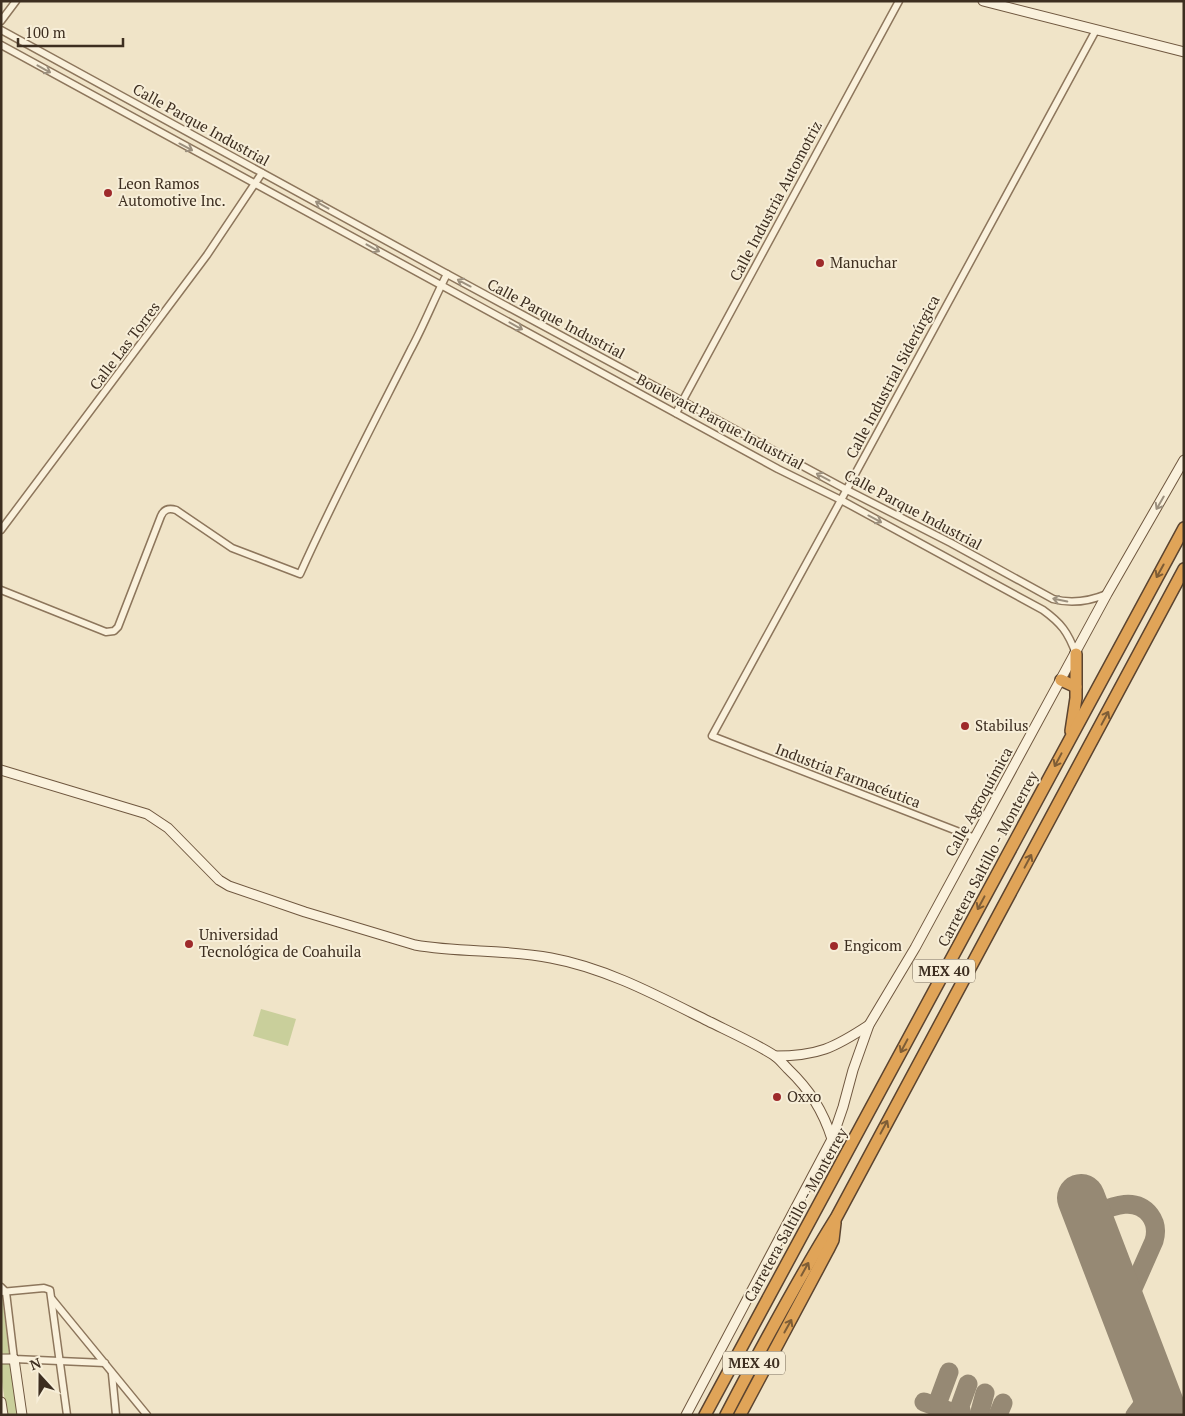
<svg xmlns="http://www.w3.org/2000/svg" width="1185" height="1416" font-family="'PT Serif',serif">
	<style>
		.green { fill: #c9cf9b }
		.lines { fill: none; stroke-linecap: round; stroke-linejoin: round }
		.taxiway { stroke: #968974; stroke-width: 19 }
		.runway { stroke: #968974; stroke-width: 48 }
		.street-casing { stroke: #8d765c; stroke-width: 9 }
		.secondary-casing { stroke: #6f573f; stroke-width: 11 }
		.highway-casing { stroke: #5b4430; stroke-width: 14 }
		.street { stroke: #faf1dc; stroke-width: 6 }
		.secondary { stroke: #faf1dc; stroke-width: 9 }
		.highway { stroke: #e0a458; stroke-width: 11 }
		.oneway { stroke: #9c907e }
		.oneway2 { stroke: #7e5d36 }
		.poi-dot { fill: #9e2a2b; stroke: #f7eed8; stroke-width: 2 }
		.labels { text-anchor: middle; stroke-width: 4; stroke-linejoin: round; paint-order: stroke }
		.shield { fill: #f7eed8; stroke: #756857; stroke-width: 1 }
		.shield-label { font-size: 14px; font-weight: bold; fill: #3d2e20 }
		.street-label { font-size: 15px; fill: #3d2e20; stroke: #f7eed8 }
		.poi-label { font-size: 15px; fill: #3d2e20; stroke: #f7eed8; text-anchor: start }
	</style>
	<rect width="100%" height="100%" fill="#f0e4c8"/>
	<g class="green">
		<polygon points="261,1009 296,1019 288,1046 253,1036"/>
		<polygon points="1,1296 2,1296 9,1354 1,1353"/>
		<polygon points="1,1364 10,1364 18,1415 7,1415 1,1375"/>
	</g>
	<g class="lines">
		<g class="taxiway">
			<path d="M 1088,1216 C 1107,1209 1134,1194 1150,1215 C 1156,1223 1157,1231 1154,1241 L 1127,1302 L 1127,1309 L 1131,1329"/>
			<polyline points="924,1402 959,1415"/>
			<polyline points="941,1408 939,1403 939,1399 949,1372"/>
			<polyline points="962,1415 960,1406 968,1384"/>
			<polyline points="979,1415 985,1393"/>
			<polyline points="998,1415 1003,1403"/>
			<path d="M 1135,1415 C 1152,1396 1150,1382 1143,1360"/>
		</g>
		<polyline class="runway" points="1081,1198 1164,1415"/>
		<g class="street-casing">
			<g id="street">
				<polyline points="1,21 16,1"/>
				<path d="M 1,30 L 447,274 L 847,490 L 951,543 L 1053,599 C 1071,604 1090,601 1107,594"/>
				<path d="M 1,45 L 778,469 L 841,500 L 1043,610 C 1061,623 1068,632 1076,654"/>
				<polyline points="676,413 899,1"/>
				<polyline points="1,530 207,255 262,173"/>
				<path d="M 1,590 L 106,632 L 114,631 L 118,627 L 161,516 C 164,509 169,508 176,510 L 232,548 L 300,574 C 334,498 373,424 411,349 C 424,325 434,299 447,274"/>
				<polyline points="975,838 712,736 841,500 1096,30"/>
				<polyline points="1,1287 6,1292 14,1359 105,1363"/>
				<polyline points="1,1292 44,1288 50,1290 67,1415"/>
				<polyline points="52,1299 147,1415"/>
				<polyline points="112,1374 116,1415"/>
			</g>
		</g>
		<g class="secondary-casing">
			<g id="secondary">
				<polyline points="983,1 1184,52"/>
				<path d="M 1,770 L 147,814 L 168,828 L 219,880 L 229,886 L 305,912 L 415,945 C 460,953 506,949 551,958 C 606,968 658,996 708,1021 C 728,1031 757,1044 775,1056 C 780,1060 784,1065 788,1069 C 810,1090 823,1111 832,1139"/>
				<path d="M 775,1056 C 818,1056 834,1048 869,1025"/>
				<polyline points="1,1359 14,1359 22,1415"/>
				<polyline points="1,1402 3,1415"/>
				<polyline points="686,1415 832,1139 843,1107 853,1070 869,1025 915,948 1107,594 1184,460"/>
			</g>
		</g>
		<g class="highway-casing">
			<g id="highway">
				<polyline points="1061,680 1076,687"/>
				<polyline points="1071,731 1076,698 1076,654"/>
				<polyline points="705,1415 1184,528"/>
				<path d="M 726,1415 C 761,1348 796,1282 836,1218 L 1184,569"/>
				<polyline points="740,1415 828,1250 833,1240 835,1223"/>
			</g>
		</g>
		<use href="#street" class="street"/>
		<use href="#secondary" class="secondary"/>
		<use href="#highway" class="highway"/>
	</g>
	<defs><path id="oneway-shaft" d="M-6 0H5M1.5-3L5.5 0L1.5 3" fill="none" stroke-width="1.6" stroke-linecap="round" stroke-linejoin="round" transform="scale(1.25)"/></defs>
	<g class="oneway">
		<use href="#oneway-shaft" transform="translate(44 69) rotate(29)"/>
		<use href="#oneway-shaft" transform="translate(186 147) rotate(28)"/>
		<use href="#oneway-shaft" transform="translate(322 205) rotate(-151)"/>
		<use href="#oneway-shaft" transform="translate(373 248) rotate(29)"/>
		<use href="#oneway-shaft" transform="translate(464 283) rotate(-152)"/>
		<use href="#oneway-shaft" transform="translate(516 326) rotate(29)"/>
		<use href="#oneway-shaft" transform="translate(823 477) rotate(-152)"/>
		<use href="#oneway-shaft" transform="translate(1160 503) rotate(120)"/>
		<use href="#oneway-shaft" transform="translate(875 519) rotate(28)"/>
		<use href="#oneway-shaft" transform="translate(1060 600) rotate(-168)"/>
	</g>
	<g class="oneway2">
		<use href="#oneway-shaft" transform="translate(1160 571) rotate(119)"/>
		<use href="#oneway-shaft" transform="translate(1105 718) rotate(-62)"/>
		<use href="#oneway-shaft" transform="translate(1058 760) rotate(118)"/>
		<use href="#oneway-shaft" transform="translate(1028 861) rotate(-62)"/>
		<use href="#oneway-shaft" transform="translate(981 903) rotate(118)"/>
		<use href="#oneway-shaft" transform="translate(904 1046) rotate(118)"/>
		<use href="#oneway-shaft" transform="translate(884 1127) rotate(-62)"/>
		<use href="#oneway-shaft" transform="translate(805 1269) rotate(-61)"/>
		<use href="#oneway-shaft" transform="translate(788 1326) rotate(-61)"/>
	</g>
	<g class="poi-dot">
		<circle cx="108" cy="193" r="5"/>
		<circle cx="820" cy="263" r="5"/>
		<circle cx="965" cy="726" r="5"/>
		<circle cx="189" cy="944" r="5"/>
		<circle cx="834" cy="946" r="5"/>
		<circle cx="777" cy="1097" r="5"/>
	</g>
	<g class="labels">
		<g class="shield">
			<rect x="913" y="959.5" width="62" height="23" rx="4"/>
			<rect x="723" y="1351.5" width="62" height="23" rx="4"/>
		</g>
		<g class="shield-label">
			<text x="944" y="976">MEX 40</text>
			<text x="754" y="1368">MEX 40</text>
		</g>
		<g class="street-label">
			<text transform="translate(201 125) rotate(29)" y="5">Calle Parque Industrial</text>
			<text transform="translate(776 201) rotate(-62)" y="5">Calle Industria Automotriz</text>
			<text transform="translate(556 319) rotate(28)" y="5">Calle Parque Industrial</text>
			<text transform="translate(125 346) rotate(-53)" y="5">Calle Las Torres</text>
			<text transform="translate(893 377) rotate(-62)" y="5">Calle Industrial Siderúrgica</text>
			<text transform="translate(720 422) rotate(28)" y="5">Boulevard Parque Industrial</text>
			<text transform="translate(913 510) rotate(28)" y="5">Calle Parque Industrial</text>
			<text transform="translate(848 776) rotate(21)" y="5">Industria Farmacéutica</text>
			<text transform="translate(979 802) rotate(-61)" y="5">Calle Agroquímica</text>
			<text transform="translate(988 859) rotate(-62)" y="5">Carretera Saltillo - Monterrey</text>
			<text transform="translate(796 1215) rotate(-61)" y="5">Carretera Saltillo - Monterrey</text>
		</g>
		<g class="poi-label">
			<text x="118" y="189">Leon Ramos<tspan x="118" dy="17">Automotive Inc.</tspan></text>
			<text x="830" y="268">Manuchar</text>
			<text x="975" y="731">Stabilus</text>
			<text x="199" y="940">Universidad<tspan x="199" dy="17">Tecnológica de Coahuila</tspan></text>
			<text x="844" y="951">Engicom</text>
			<text x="787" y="1102">Oxxo</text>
		</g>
	</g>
	<rect width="1185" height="1416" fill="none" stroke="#3d2e20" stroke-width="5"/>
	<g transform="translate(40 1376) rotate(339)" stroke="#f7eed8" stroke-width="4" paint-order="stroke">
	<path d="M0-4L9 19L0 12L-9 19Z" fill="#3d2e20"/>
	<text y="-8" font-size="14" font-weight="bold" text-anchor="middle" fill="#3d2e20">N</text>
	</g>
	<path d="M18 38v8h105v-8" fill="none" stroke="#3d2e20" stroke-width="2.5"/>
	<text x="25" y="38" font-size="15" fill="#3d2e20" stroke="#f7eed8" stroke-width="4" paint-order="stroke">100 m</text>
</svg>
